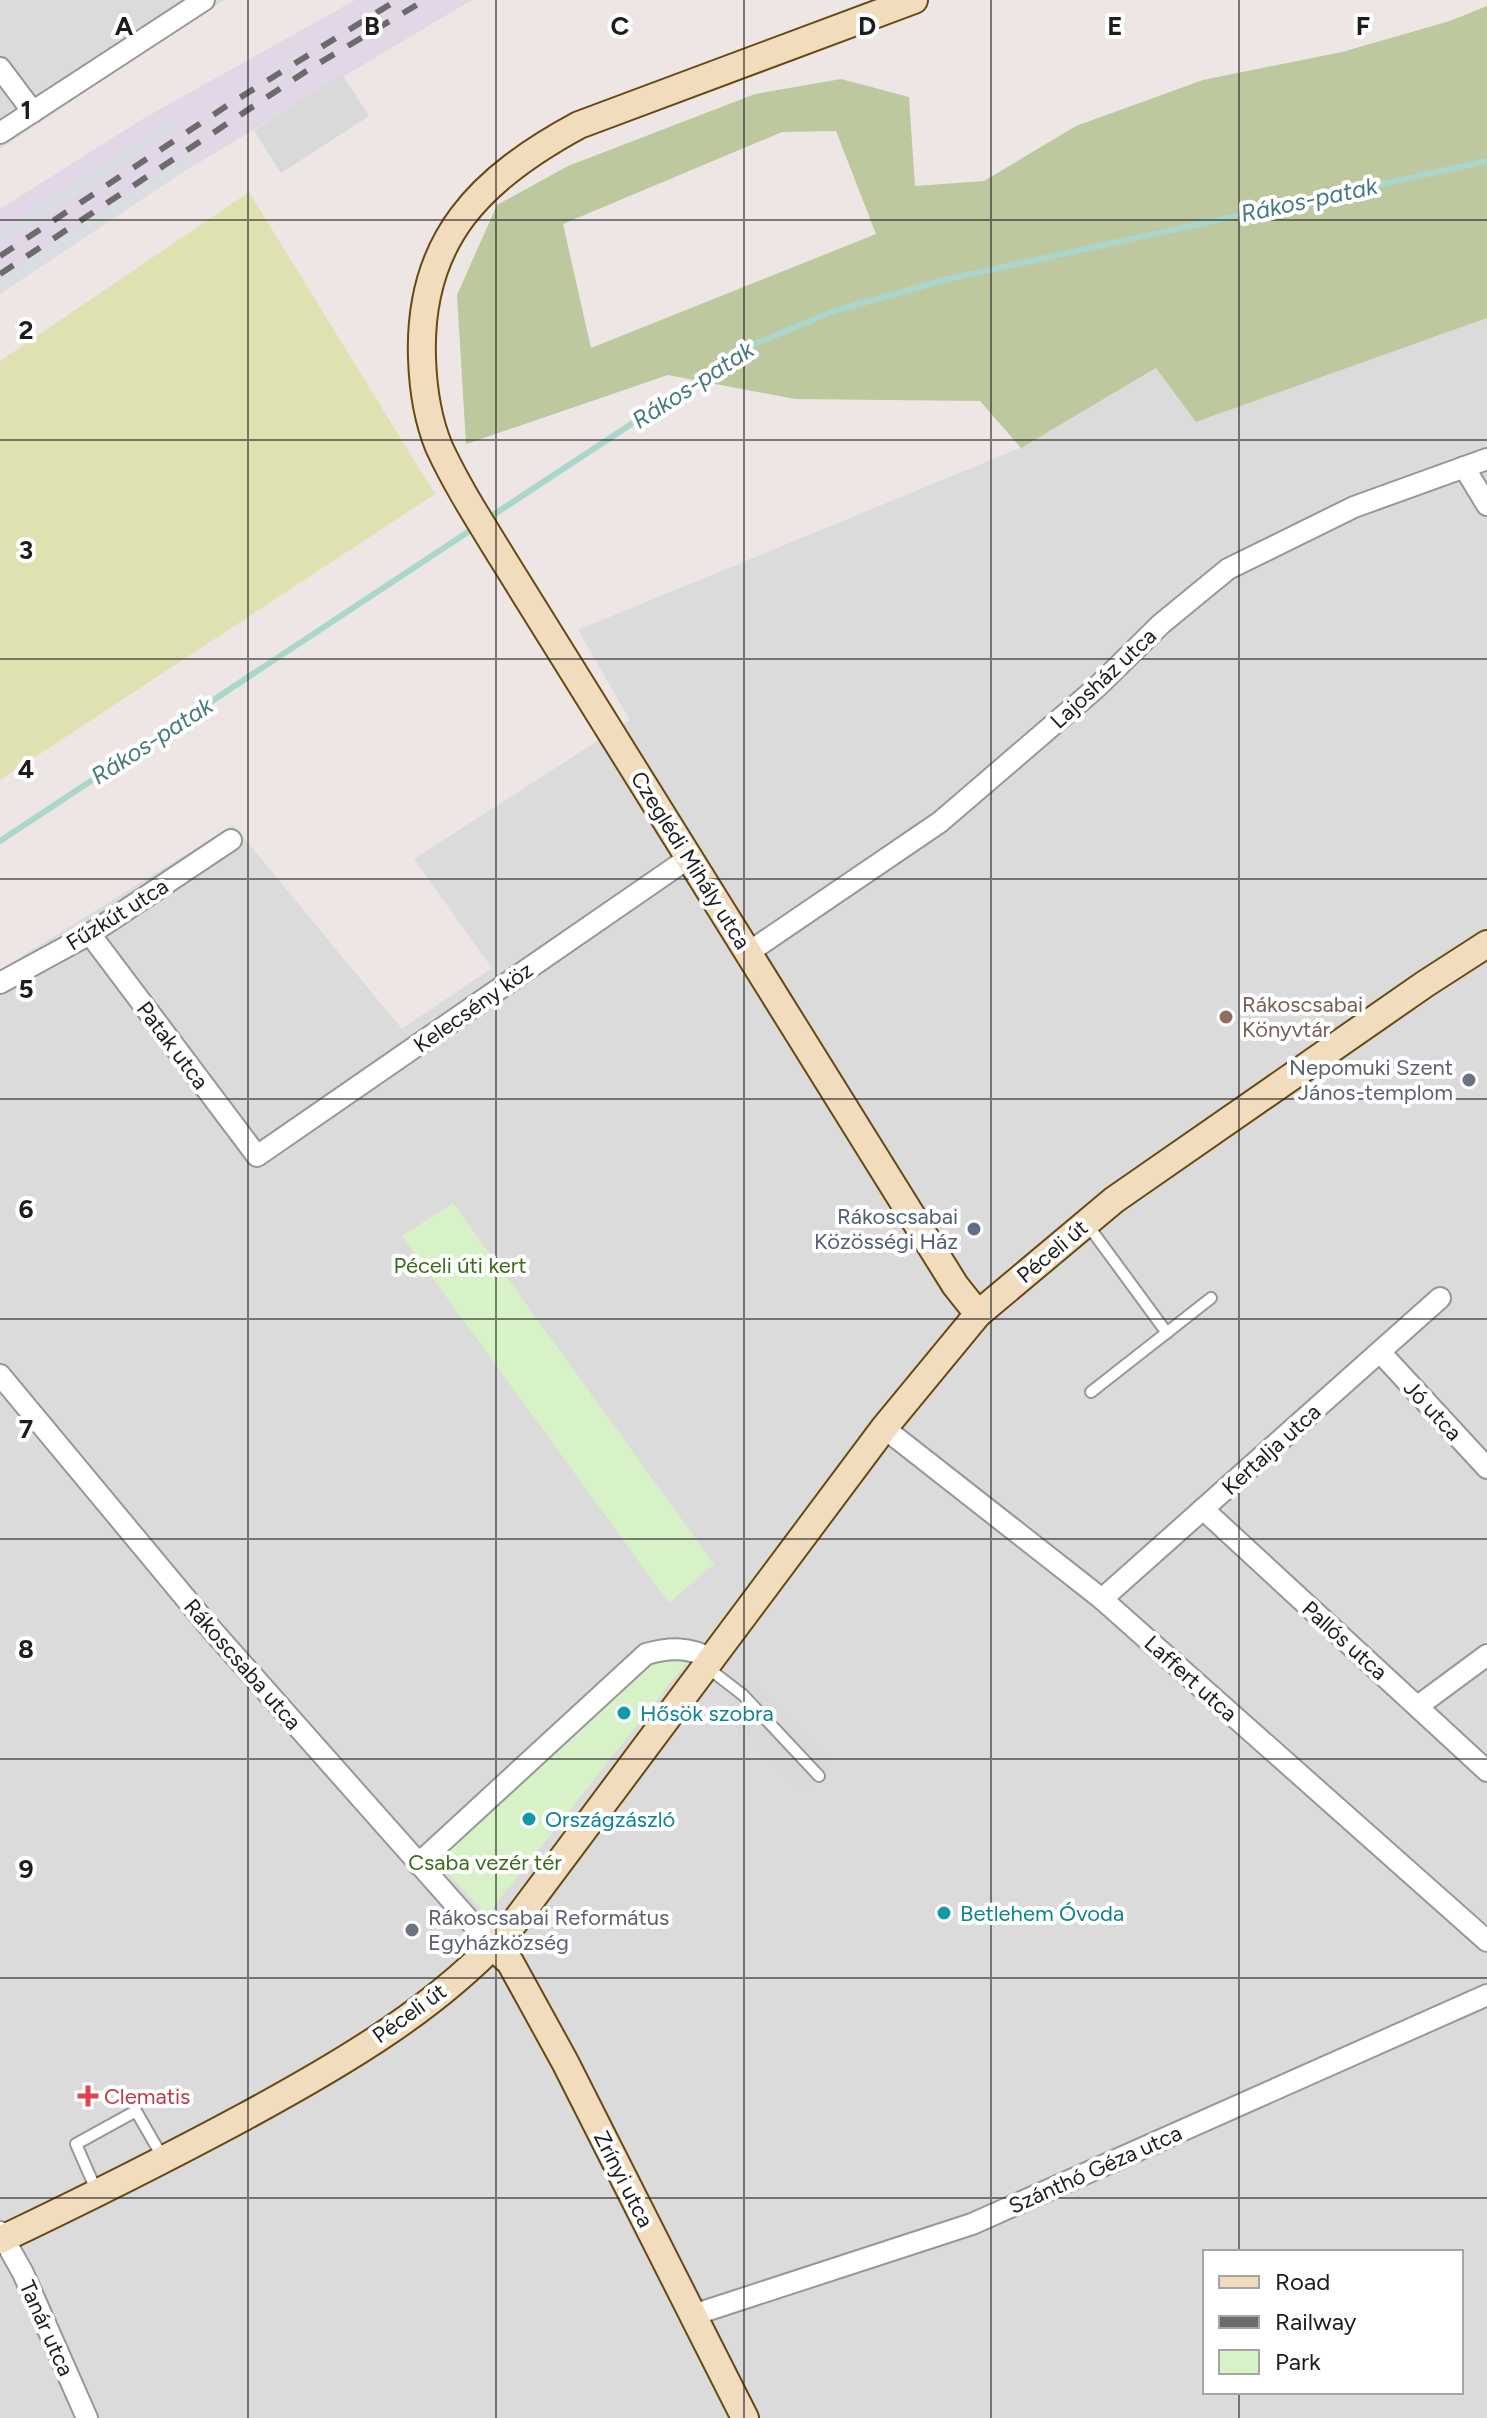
<svg xmlns="http://www.w3.org/2000/svg" width="1487" height="2418" font-family="Figtree,sans-serif">
	<style>
		.residential { fill: #dbdbdb; fill-rule: evenodd }
		.industrial { fill: #e2d7e6 }
		.grass { fill: #dfe2b0 }
		.forest { fill: #bdc89e; fill-rule: evenodd }
		.park { fill: #d7f2c6 }
		.parking { fill: #d9d9d9 }
		.plaza { fill: #d9dee3 }
		.lines { fill: none; stroke-linecap: round; stroke-linejoin: round }
		.stream { stroke: #aad6cc; stroke-width: 6 }
		.lane-casing { stroke: #979797; stroke-width: 14 }
		.street-casing { stroke: #979797; stroke-width: 24 }
		.secondary-casing { stroke: #674a12; stroke-width: 30 }
		.lane { stroke: #fff; stroke-width: 10 }
		.street { stroke: #fff; stroke-width: 20 }
		.secondary { stroke: #f1ddbe; stroke-width: 26 }
		.rail { stroke: #6b6b6b; stroke-width: 6; stroke-dasharray: 16 16; stroke-linecap: butt }
		.grid { fill: none; stroke: #1d1d1d; stroke-width: 2; stroke-opacity: 0.55 }
		.education-dot { fill: #8d6e63; stroke: #fff; stroke-width: 3 }
		.worship-dot { fill: #6b7280; stroke: #fff; stroke-width: 3 }
		.service-dot { fill: #5c6f8a; stroke: #fff; stroke-width: 3 }
		.culture-dot { fill: #0f9aa8; stroke: #fff; stroke-width: 3 }
		.health-dot { fill: #e0444e; stroke: #fff; stroke-width: 3 }
		.labels { text-anchor: middle; stroke-width: 8; stroke-linejoin: round; paint-order: stroke }
		.street-label { font-size: 22px; fill: #1d1d1d; stroke: #fff }
		.education-label { font-size: 22px; fill: #785e54; stroke: #fff; text-anchor: start }
		.worship-label { font-size: 22px; fill: #5b616d; stroke: #fff; text-anchor: end }
		.service-label { font-size: 22px; fill: #4e5e75; stroke: #fff; text-anchor: end }
		.park-label { font-size: 22px; fill: #386e18; stroke: #fff }
		.culture-label { font-size: 22px; fill: #0d838f; stroke: #fff; text-anchor: start }
		.health-label { font-size: 22px; fill: #be3a42; stroke: #fff; text-anchor: start }
		.water-label { font-size: 24px; font-style: italic; fill: #457b7d; stroke: #fff }
		.grid-label { font-size: 26px; text-anchor: middle; font-weight: bold; fill: #1d1d1d; stroke: #fff; stroke-width: 8; stroke-linejoin: round; paint-order: stroke }
	</style>
	<rect width="100%" height="100%" fill="#ede6e5"/>
	<g class="residential">
		<polygon points="0,0 224,0 0,149"/>
		<path d="M 1487,318 L 1487,2418 L 0,2418 L 0,970 L 233,825 L 402,1029 L 492,968 L 414,859 L 630,720 L 578,630 L 1020,448 L 1157,368 L 1196,422 ZM 1205,2252 L 1461,2252 L 1461,2392 L 1205,2392 Z"/>
	</g>
	<polygon class="industrial" points="355,0 472,0 183,172 0,294 0,209 141,120"/>
	<polygon class="grass" points="249,192 435,494 0,780 0,361"/>
	<path class="forest" d="M 1487,6 L 1487,318 L 1196,422 L 1156,368 L 1021,448 L 980,401 L 795,399 L 668,375 L 466,444 L 457,295 L 497,205 L 568,166 L 755,94 L 841,79 L 909,97 L 915,186 L 984,181 L 1076,126 L 1203,80 L 1342,52 L 1450,21 ZM 836,131 L 876,234 L 591,348 L 563,224 L 782,132 Z"/>
	<g class="park">
		<polygon points="453,1203 714,1564 669,1603 402,1236"/>
		<polygon points="670,1658 686,1663 487,1915 435,1860 653,1662"/>
	</g>
	<g class="parking">
		<polygon points="342,74 369,116 281,173 254,131"/>
		<polygon points="751,1679 832,1760 802,1791 723,1716"/>
	</g>
	<g class="plaza">
		<polygon points="168,122 174,130 0,244 0,233"/>
		<polygon points="190,153 196,163 0,293 0,279"/>
	</g>
	<g class="lines">
		<g class="stream">
			<polyline points="487,519 750,346 834,311 944,280 1487,161"/>
			<polyline points="0,841 474,528"/>
		</g>
		<g class="lane-casing">
			<g id="lane">
				<polyline points="1087,1224 1167,1333"/>
				<polyline points="1091,1392 1211,1298"/>
				<polyline points="708,1668 743,1695 819,1776"/>
				<polyline points="97,2192 76,2144 136,2111 163,2158"/>
			</g>
		</g>
		<g class="street-casing">
			<g id="street">
				<polyline points="0,68 33,112"/>
				<polyline points="0,133 204,0"/>
				<polyline points="1464,467 1487,505"/>
				<polyline points="90,934 257,1156 690,857"/>
				<polyline points="749,952 940,822 1096,688 1161,624 1228,569 1354,507 1487,459"/>
				<polyline points="0,983 90,934 231,840"/>
				<polyline points="1380,1352 1487,1468"/>
				<polyline points="0,1375 212,1630 493,1947"/>
				<polyline points="884,1428 1102,1599 1487,1941"/>
				<polyline points="1203,1509 1487,1771"/>
				<polyline points="1102,1599 1440,1298"/>
				<polyline points="1418,1706 1487,1655"/>
				<path d="M 418,1864 L 646,1654 C 671,1647 689,1647 712,1659"/>
				<polyline points="0,2232 23,2273 87,2418"/>
				<polyline points="693,2315 972,2224 1487,1995"/>
			</g>
		</g>
		<g class="secondary-casing">
			<g id="secondary">
				<path d="M 914,0 L 579,125 C 481,178 418,239 422,358 C 423,389 427,418 439,447 C 457,486 481,523 503,559 L 955,1285 L 978,1314"/>
				<polyline points="493,1947 510,1962 565,2062 745,2418"/>
				<path d="M 0,2240 C 82,2201 164,2160 244,2117 C 340,2065 442,2006 514,1923 L 884,1428 L 978,1314 L 1114,1200 L 1425,984 L 1487,944"/>
			</g>
		</g>
		<use href="#lane" class="lane"/>
		<use href="#street" class="street"/>
		<use href="#secondary" class="secondary"/>
		<g class="rail">
			<polyline points="0,256 228,105 397,0"/>
			<polyline points="0,274 311,68 425,0"/>
		</g>
	</g>
	<path class="grid" d="M 248,0 L 248,2418M 496,0 L 496,2418M 744,0 L 744,2418M 991,0 L 991,2418M 1239,0 L 1239,2252M 0,220 L 1487,220M 0,440 L 1487,440M 0,659 L 1487,659M 0,879 L 1487,879M 0,1099 L 1487,1099M 0,1319 L 1487,1319M 0,1539 L 1487,1539M 0,1759 L 1487,1759M 0,1978 L 1487,1978M 0,2198 L 1487,2198M 1239,2392 L 1239,2418"/>
	<circle class="education-dot" cx="1226" cy="1017" r="8"/>
	<g class="worship-dot">
		<circle cx="1469" cy="1080" r="8"/>
		<circle cx="412" cy="1930" r="8"/>
	</g>
	<circle class="service-dot" cx="974" cy="1229" r="8"/>
	<g class="culture-dot">
		<circle cx="624" cy="1713" r="8"/>
		<circle cx="529" cy="1819" r="8"/>
		<circle cx="944" cy="1913" r="8"/>
	</g>
	<path class="health-dot" d="M84 2084h8v8h8v8h-8v8h-8v-8h-8v-8h8z"/>
	<g class="labels">
		<g class="street-label">
			<text transform="translate(1103 678) rotate(-43)" y="8">Lajosház utca</text>
			<text transform="translate(691 860) rotate(58)" y="8">Czeglédi Mihály utca</text>
			<text transform="translate(117 914) rotate(-32)" y="8">Fűzkút utca</text>
			<text transform="translate(473 1007) rotate(-35)" y="8">Kelecsény köz</text>
			<text transform="translate(173 1045) rotate(53)" y="8">Patak utca</text>
			<text transform="translate(1052 1251) rotate(-40)" y="8">Péceli út</text>
			<text transform="translate(1433 1410) rotate(47)" y="8">Jó utca</text>
			<text transform="translate(1271 1449) rotate(-42)" y="8">Kertalja utca</text>
			<text transform="translate(1345 1640) rotate(42)" y="8">Pallós utca</text>
			<text transform="translate(243 1664) rotate(49)" y="8">Rákoscsaba utca</text>
			<text transform="translate(1191 1678) rotate(42)" y="8">Laffert utca</text>
			<text transform="translate(409 2013) rotate(-36)" y="8">Péceli út</text>
			<text transform="translate(1095 2169) rotate(-24)" y="8">Szánthó Géza utca</text>
			<text transform="translate(624 2179) rotate(63)" y="8">Zrínyi utca</text>
			<text transform="translate(47 2328) rotate(66)" y="8">Tanár utca</text>
		</g>
		<g class="education-label">
			<text x="1242" y="1012">Rákoscsabai<tspan x="1242" dy="25">Könyvtár</tspan></text>
		</g>
		<g class="worship-label">
			<text x="1453" y="1075">Nepomuki Szent<tspan x="1453" dy="25">János-templom</tspan></text>
			<text x="428" y="1925" text-anchor="start">Rákoscsabai Református<tspan x="428" dy="25">Egyházközség</tspan></text>
		</g>
		<g class="service-label">
			<text x="958" y="1224">Rákoscsabai<tspan x="958" dy="25">Közösségi Ház</tspan></text>
		</g>
		<g class="park-label">
			<text x="460" y="1273">Péceli úti kert</text>
			<text x="485" y="1870">Csaba vezér tér</text>
		</g>
		<g class="culture-label">
			<text x="640" y="1721">Hősök szobra</text>
			<text x="545" y="1827">Országzászló</text>
			<text x="960" y="1921">Betlehem Óvoda</text>
		</g>
		<g class="health-label">
			<text x="104" y="2104">Clematis</text>
		</g>
		<g class="water-label">
			<text transform="translate(1309 200) rotate(-12)" y="8">Rákos-patak</text>
			<text transform="translate(693 385) rotate(-33)" y="8">Rákos-patak</text>
			<text transform="translate(152 741) rotate(-33)" y="8">Rákos-patak</text>
		</g>
	</g>
	<g class="grid-label">
		<text x="124" y="35">A</text>
		<text x="372" y="35">B</text>
		<text x="620" y="35">C</text>
		<text x="867" y="35">D</text>
		<text x="1115" y="35">E</text>
		<text x="1363" y="35">F</text>
		<text x="26" y="119">1</text>
		<text x="26" y="339">2</text>
		<text x="26" y="559">3</text>
		<text x="26" y="778">4</text>
		<text x="26" y="998">5</text>
		<text x="26" y="1218">6</text>
		<text x="26" y="1438">7</text>
		<text x="26" y="1658">8</text>
		<text x="26" y="1878">9</text>
	</g>
	<rect x="1203" y="2250" width="260" height="144" fill="#ffffff" stroke="#a5a5a5" stroke-width="2"/>
	<rect x="1219" y="2276" width="40" height="12" fill="#f1ddbe" stroke="#a5a5a5" stroke-width="2"/>
	<text x="1275" y="2290" font-size="24" fill="#1d1d1d">Road</text>
	<rect x="1219" y="2316" width="40" height="12" fill="#6b6b6b" stroke="#a5a5a5" stroke-width="2"/>
	<text x="1275" y="2330" font-size="24" fill="#1d1d1d">Railway</text>
	<rect x="1219" y="2350" width="40" height="24" fill="#d7f2c6" stroke="#a5a5a5" stroke-width="2"/>
	<text x="1275" y="2370" font-size="24" fill="#1d1d1d">Park</text>
</svg>
